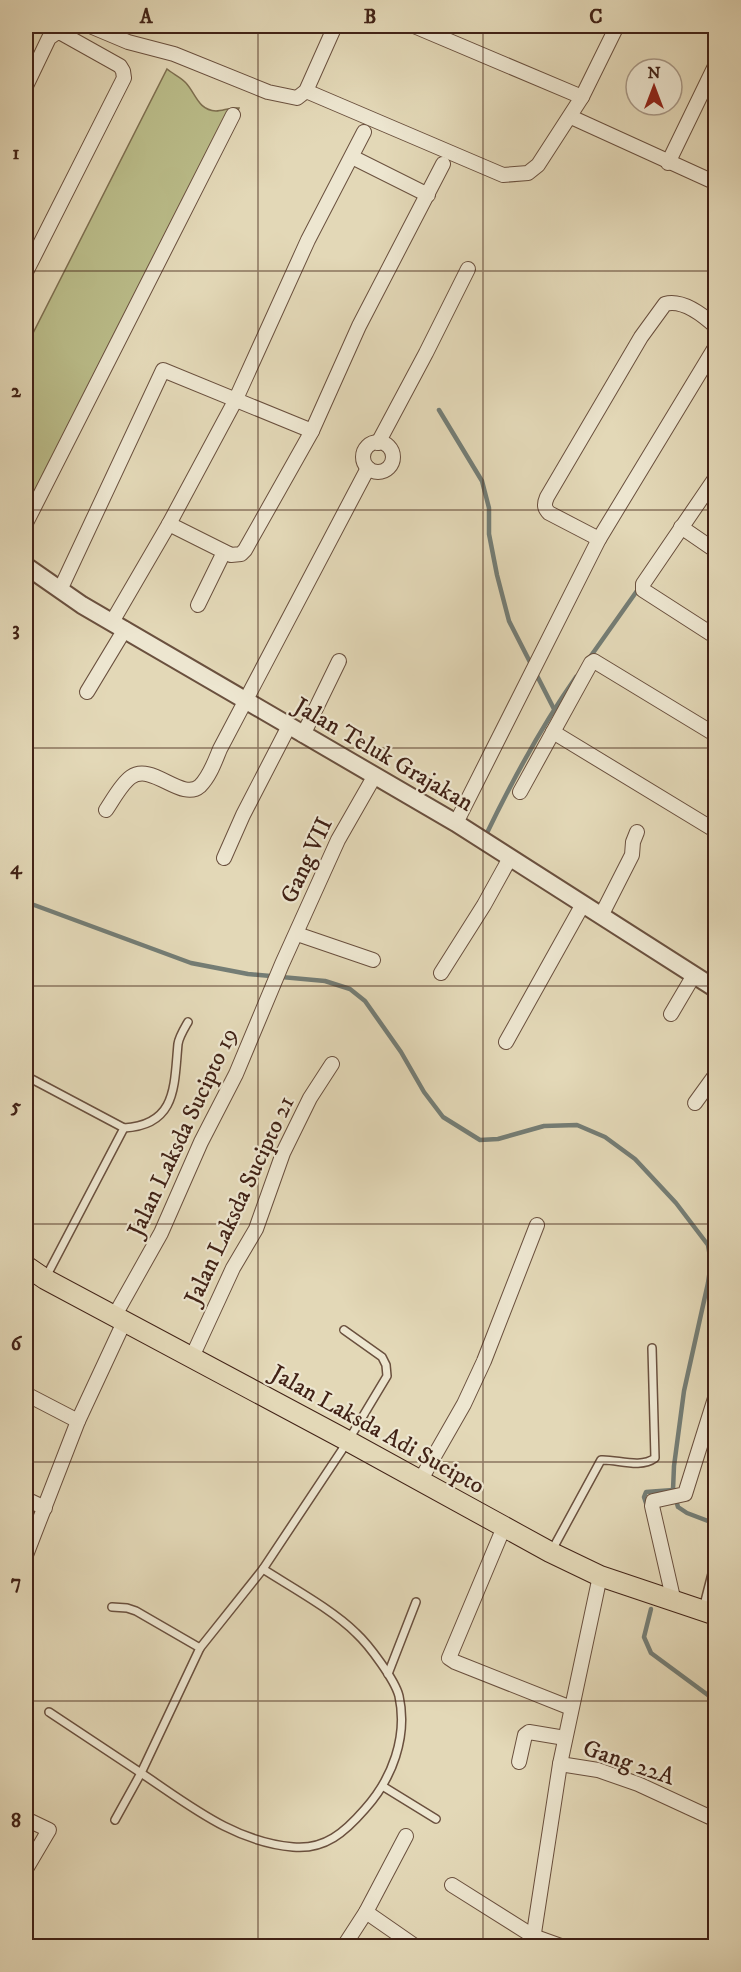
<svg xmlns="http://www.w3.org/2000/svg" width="741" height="1972" font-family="'IM FELL DW Pica',serif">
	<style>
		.green { fill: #babc89; stroke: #7e6f50; stroke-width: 1.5 }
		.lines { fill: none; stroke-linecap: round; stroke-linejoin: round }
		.stream { stroke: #747d75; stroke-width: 4.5 }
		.service-casing { stroke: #6a503e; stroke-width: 10 }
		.minor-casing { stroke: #6a503e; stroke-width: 16 }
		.tertiary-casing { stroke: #6a503e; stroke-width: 20 }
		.primary-casing { stroke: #412216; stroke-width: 22 }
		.service { stroke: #ede6d0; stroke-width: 7 }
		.minor { stroke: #ede6d0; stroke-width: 14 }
		.tertiary { stroke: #ede6d0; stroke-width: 16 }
		.primary { stroke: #e3d8b7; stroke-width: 20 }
		.grid { fill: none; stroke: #412216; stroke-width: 1.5; stroke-opacity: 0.55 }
		.labels { text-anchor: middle; stroke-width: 4.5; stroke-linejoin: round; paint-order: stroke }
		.street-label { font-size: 24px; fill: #412216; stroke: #ede6d0 }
		.neatline { fill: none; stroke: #412216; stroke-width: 2 }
		.grid-label { font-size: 20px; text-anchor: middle; font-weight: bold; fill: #412216 }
	</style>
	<rect width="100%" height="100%" fill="#e3d8b7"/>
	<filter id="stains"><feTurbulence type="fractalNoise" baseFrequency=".00333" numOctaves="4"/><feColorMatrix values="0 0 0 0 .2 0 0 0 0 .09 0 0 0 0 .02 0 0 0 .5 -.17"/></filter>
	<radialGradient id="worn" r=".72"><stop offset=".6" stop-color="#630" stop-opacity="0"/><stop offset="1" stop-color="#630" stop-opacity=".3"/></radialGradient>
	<path class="green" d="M 167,69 C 173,74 182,78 186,83 C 196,94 198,110 216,111 C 223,111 230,107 239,108 L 26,516 L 26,347 Z"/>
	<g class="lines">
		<g class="stream">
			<polyline points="439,410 482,481 489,508 489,534 497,575 509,621 554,709"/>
			<polyline points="588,660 639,588"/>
			<path d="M 485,837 C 512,781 540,728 576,677"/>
			<polyline points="26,902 191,963 248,974 325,981 350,989 365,1001 401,1052 424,1092 443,1117 480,1140 498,1139 544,1126 577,1125 605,1137 635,1159 676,1203 708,1245 711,1263 708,1283 684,1391 674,1466 673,1490 678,1507 687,1513 716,1524"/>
			<polyline points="647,1506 644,1497 646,1492 673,1490"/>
			<polyline points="651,1609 644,1637 651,1653 716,1701"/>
		</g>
		<g class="service-casing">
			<g id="service">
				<path d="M 26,1076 L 124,1128 C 177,1125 174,1086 178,1044 C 179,1037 184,1029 188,1022"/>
				<polyline points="46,1277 124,1128"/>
				<path d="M 551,1552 L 601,1460 C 617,1459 640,1469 655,1458 L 652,1348"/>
				<polyline points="263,1569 348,1441 387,1376 386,1365 382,1357 344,1330"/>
				<polyline points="112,1607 127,1608 136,1611 200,1648 141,1773 115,1820"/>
				<polyline points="703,1609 716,1558"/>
				<polyline points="388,1674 416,1602"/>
				<path d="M 49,1712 C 82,1734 115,1756 147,1777 C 193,1808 236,1842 293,1847 C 325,1850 345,1832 365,1809 C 392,1779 408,1737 399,1696 C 395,1680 369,1645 356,1633 C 333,1610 291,1587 263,1569 L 200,1648"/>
				<polyline points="384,1787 436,1819"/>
			</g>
		</g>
		<g class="minor-casing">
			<g id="minor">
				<polyline points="90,26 128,42 174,54 268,92 297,98 306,91 335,26"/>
				<polyline points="414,26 582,97"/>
				<polyline points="26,86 49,38 56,33 61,33 120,66 123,71 124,78 26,272"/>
				<polyline points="306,91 503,175 528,173 538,165 582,97 617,26"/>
				<polyline points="571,117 716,183"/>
				<polyline points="352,157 428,195"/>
				<polyline points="668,163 716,64"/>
				<circle cx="378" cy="457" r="15"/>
				<polyline points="378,443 426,353 468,269"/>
				<polyline points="716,477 643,584 643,590 716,637"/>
				<polyline points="26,523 233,115"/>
				<polyline points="169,524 231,555 241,554 245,550 312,431 359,326 443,164"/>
				<polyline points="681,527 716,551"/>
				<path d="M 599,539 L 549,513 C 544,508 544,504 547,497 L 641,337 L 665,304 C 683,299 703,315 716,327"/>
				<polyline points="60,590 163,370 312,431"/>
				<polyline points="198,605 224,552"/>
				<polyline points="112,622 169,524 235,401 308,240 364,132"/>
				<polyline points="87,692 125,629"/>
				<polyline points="553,732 716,831"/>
				<polyline points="303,735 339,661"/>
				<polyline points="520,792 591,663 594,661 716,735"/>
				<path d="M 106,810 C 113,800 121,784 131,777 C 152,762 182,802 200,786 C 210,776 215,761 220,749 L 368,468"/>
				<polyline points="456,823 599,539 716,346"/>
				<polyline points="224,858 243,815 289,726"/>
				<polyline points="602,914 632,855 633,842 637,832"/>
				<polyline points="297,934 373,960"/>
				<polyline points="441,973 484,905 510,858"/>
				<polyline points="671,1014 694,975"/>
				<polyline points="506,1042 583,904"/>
				<polyline points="695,1103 716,1074"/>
				<polyline points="115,1315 161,1233 201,1142 236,1074 282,964 338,840 374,777"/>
				<polyline points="192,1357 233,1268 256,1229 283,1153 310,1098 332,1064"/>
				<polyline points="26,1394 78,1421"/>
				<polyline points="420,1481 464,1404 484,1361 537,1225"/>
				<polyline points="26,1499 45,1508"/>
				<polyline points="504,1527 449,1658 455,1662 571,1708"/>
				<polyline points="26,1555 78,1421 125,1320"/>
				<polyline points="674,1602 652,1506 653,1501 685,1494 716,1395"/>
				<polyline points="519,1762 525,1735 529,1732 565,1738"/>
				<polyline points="560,1764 598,1770 638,1784 716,1820"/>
				<polyline points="26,1819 49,1830 26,1869"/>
				<polyline points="452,1885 533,1936 561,1946"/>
				<polyline points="366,1912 415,1946"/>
				<polyline points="344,1946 366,1912 406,1836"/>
				<polyline points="532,1946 560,1764 600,1576"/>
			</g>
		</g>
		<g class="tertiary-casing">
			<polyline id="tertiary" points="26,566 82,605 456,823 716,989"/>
		</g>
		<g class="primary-casing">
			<polyline id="primary" points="26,1266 45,1279 348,1441 550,1552 600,1576 716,1615"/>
		</g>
		<use href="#service" class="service"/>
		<use href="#minor" class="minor"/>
		<use href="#tertiary" class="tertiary"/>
		<use href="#primary" class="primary"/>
	</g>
	<path class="grid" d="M 258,26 L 258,1946M 483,26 L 483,1946M 26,271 L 716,271M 26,510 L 716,510M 26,748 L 716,748M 26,986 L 716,986M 26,1224 L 716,1224M 26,1462 L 716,1462M 26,1701 L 716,1701"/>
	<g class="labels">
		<g class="street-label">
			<text transform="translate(384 754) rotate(30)" y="8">Jalan Teluk Grajakan</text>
			<text transform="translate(306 860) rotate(-65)" y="8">Gang VII</text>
			<text transform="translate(182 1132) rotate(-65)" y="8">Jalan Laksda Sucipto 19</text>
			<text transform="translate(239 1200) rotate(-65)" y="8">Jalan Laksda Sucipto 21</text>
			<text transform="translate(378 1429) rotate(29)" y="8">Jalan Laksda Adi Sucipto</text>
			<text transform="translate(629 1762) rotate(19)" y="8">Gang 22A</text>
		</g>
	</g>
	<rect width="741" height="1972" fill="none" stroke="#e3d8b7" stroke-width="66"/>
	<g transform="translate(654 87)"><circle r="28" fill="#ede6d0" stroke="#a89886" stroke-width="1.5"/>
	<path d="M0-4.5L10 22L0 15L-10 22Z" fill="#8f2418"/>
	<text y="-9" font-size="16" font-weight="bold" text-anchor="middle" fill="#412216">N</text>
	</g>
	<rect x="33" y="33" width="675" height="1906" class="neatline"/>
	<g class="grid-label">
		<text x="146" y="23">A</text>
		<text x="370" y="23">B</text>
		<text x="596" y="23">C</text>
		<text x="16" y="159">1</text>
		<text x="16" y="397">2</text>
		<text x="16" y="635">3</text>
		<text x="16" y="874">4</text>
		<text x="16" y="1112">5</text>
		<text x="16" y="1350">6</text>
		<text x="16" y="1588">7</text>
		<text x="16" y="1827">8</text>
	</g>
	<rect width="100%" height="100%" filter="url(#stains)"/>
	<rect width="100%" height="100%" fill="url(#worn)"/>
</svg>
